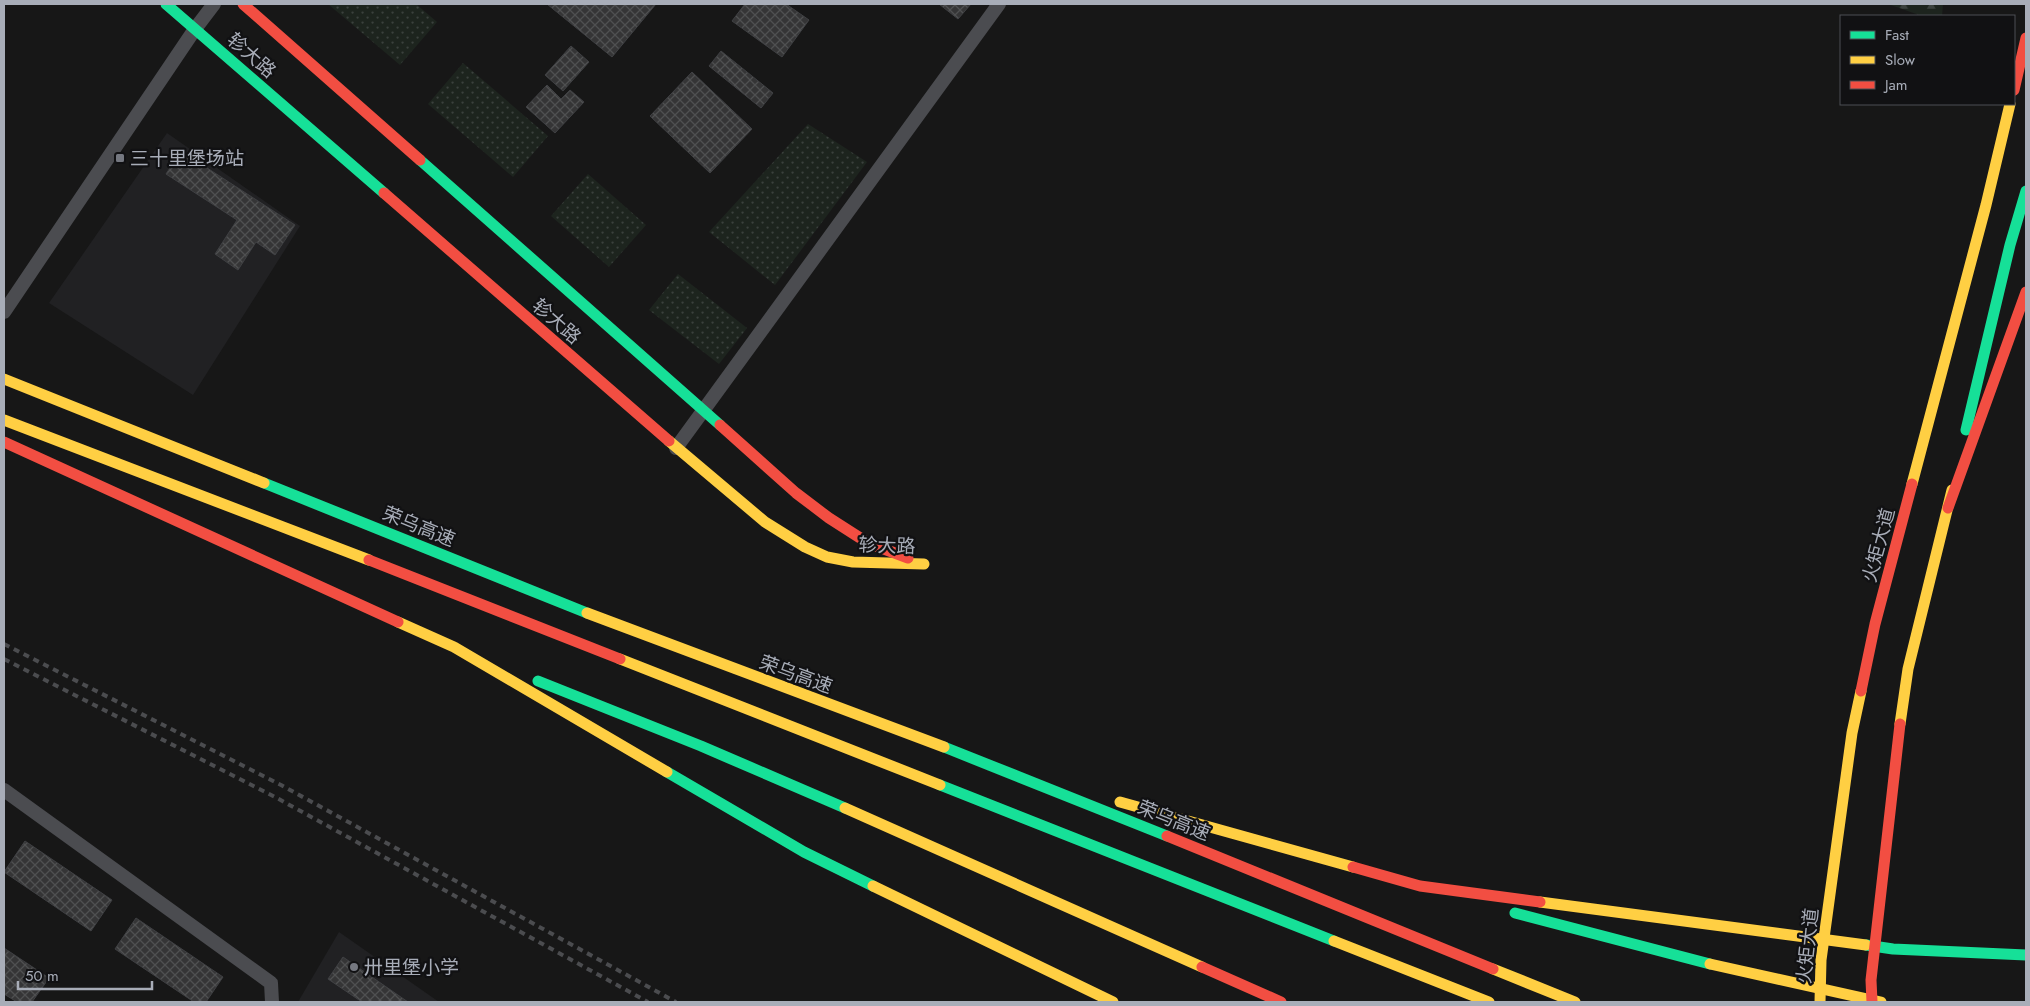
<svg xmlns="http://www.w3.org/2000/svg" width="2030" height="1006" font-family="Jost,'Noto Sans SC',sans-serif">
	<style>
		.built { fill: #212123 }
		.grass { fill: url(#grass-dots) }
		.forest { fill: url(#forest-firs) }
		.building { fill: url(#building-cross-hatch); stroke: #3f4043 }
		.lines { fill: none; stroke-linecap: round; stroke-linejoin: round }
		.street { stroke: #4b4c50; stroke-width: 14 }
		.fast { stroke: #16e098; stroke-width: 11 }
		.slow { stroke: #ffcf43; stroke-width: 11 }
		.jam { stroke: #f24e42; stroke-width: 11 }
		.rail { stroke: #4b4c4f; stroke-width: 4; stroke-dasharray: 6 5; stroke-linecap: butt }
		.poi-dot { fill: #757880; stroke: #111113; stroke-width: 2 }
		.labels { text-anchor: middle; stroke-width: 4.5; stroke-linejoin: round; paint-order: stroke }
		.street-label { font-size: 19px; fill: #a8adb8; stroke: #111113 }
		.poi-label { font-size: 19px; fill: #a8adb8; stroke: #111113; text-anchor: start }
	</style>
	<defs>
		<pattern id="grass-dots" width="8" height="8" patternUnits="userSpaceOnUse" patternTransform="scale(1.25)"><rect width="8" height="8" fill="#1d241e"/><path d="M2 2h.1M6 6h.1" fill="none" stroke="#3b413d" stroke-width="1.8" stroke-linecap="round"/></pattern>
		<pattern id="forest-firs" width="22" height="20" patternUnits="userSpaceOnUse" patternTransform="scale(1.25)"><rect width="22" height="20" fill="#1d241e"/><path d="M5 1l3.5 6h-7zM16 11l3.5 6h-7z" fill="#3b413d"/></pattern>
		<pattern id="building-cross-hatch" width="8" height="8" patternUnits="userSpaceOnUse" patternTransform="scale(1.25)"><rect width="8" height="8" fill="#353536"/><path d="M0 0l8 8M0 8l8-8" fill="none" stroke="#4f5051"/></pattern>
	</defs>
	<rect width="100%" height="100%" fill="#171717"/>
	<g class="built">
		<polygon points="167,133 300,226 193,395 49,303"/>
		<polygon points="339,932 439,1002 298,1002"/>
	</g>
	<g class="grass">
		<polygon points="328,4 416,4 437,22 400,65"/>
		<polygon points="463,63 548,136 513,177 428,104"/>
		<polygon points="808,124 867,162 775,285 709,232"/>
		<polygon points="588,174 646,225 609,267 551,216"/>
		<polygon points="678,274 747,328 719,364 649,310"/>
	</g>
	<polygon class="forest" points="1888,4 1943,4 1942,16 1922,16"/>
	<g class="building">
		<polygon points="547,4 656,4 612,57"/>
		<polygon points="745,4 786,4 809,20 782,57 732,21"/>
		<polygon points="939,4 971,4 958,19"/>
		<polygon points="571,46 589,62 563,91 545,75"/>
		<polygon points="721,51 773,93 761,108 709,66"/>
		<polygon points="692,72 752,129 710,173 650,116"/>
		<polygon points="547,85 561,99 570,90 584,102 555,133 526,107"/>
		<polygon points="181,151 295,225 275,255 256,242 238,270 215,254 237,220 166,174"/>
		<polygon points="25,841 112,900 91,931 4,872"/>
		<polygon points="136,918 223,977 206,1002 194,1002 115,949"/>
		<polygon points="4,948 49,978 32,1002 17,1002 4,994"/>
		<polygon points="343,957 408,1002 362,1002 328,979"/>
	</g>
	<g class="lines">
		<g class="street">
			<polyline points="4,312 195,29 214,4"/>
			<polyline points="676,448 999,4"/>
			<polyline points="4,790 271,983 272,1002"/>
		</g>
		<g class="fast">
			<polyline points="166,4 384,193"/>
			<polyline points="420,160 720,425"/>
			<polyline points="1966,430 2010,245 2026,191"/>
			<polyline points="264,483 587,613"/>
			<polyline points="538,681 701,746 845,808"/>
			<polyline points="944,747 1167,836"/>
			<polyline points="667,772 804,852 873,886"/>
			<polyline points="940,785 1334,941"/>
			<polyline points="1515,913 1710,964"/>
			<polyline points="1866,945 1893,949 2026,955"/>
		</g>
		<g class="slow">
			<polyline points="4,379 264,483"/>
			<polyline points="4,420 369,560"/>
			<polyline points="669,441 765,522 805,547 827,557 853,562 924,564"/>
			<polyline points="1912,484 1986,205 2010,104"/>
			<polyline points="587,613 944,747"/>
			<polyline points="398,622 454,647 667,772"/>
			<polyline points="620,659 940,785"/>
			<polyline points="1900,724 1908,669 1952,490"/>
			<polyline points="1120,802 1353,867"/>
			<polyline points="845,808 1202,967"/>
			<polyline points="873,886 1113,1002"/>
			<polyline points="1540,902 1866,945"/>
			<polyline points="1334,941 1489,1002"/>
			<polyline points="1710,964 1881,1002"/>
			<polyline points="1493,969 1575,1002"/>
			<polyline points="1820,1002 1821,960 1852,733 1861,691"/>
		</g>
		<g class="jam">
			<polyline points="243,4 420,160"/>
			<polyline points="2014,90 2026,38"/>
			<polyline points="384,193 669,441"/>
			<polyline points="720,425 796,493 829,518 868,543 908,558"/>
			<polyline points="4,442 398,622"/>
			<polyline points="1948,508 2026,292"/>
			<polyline points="369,560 620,659"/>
			<polyline points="1861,691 1875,624 1912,484"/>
			<polyline points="1167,836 1493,969"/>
			<polyline points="1353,867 1420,886 1540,902"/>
			<polyline points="1202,967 1281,1002"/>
			<polyline points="1872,1002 1871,980 1900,724"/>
		</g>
		<g class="rail">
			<polyline points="4,644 281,785 676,1002"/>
			<polyline points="4,659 275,797 648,1002"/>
		</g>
	</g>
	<g class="poi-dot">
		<rect x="115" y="153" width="10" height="10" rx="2.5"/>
		<circle cx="354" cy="967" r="5"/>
	</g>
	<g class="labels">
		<g class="street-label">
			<text transform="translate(252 55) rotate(41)" y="7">轸大路</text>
			<text transform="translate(557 321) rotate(41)" y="7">轸大路</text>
			<text transform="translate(419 526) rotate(22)" y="7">荣乌高速</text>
			<text transform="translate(887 545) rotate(2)" y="7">轸大路</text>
			<text transform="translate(1878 545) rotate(-75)" y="7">火矩大道</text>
			<text transform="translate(796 674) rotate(20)" y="7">荣乌高速</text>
			<text transform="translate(1174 820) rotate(22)" y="7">荣乌高速</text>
			<text transform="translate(1807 946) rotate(-84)" y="7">火矩大道</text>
		</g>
		<g class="poi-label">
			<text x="130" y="165">三十里堡场站</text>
			<text x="364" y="974">卅里堡小学</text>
		</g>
	</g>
	<rect width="2030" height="1006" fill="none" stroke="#a8adb8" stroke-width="10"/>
	<rect x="1840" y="15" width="175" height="90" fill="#111113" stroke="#4d4f55"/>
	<rect x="1850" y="31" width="25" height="8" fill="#16e098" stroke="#4d4f55"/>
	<text x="1885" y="40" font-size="15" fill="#a8adb8">Fast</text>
	<rect x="1850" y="56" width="25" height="8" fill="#ffcf43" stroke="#4d4f55"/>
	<text x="1885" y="65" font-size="15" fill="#a8adb8">Slow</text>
	<rect x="1850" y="81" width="25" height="8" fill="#f24e42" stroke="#4d4f55"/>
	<text x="1885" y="90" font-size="15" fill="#a8adb8">Jam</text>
	<path d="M18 981v8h134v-8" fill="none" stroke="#a8adb8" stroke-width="2.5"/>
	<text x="25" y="981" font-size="15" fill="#a8adb8" stroke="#111113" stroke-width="4" paint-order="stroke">50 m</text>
</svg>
